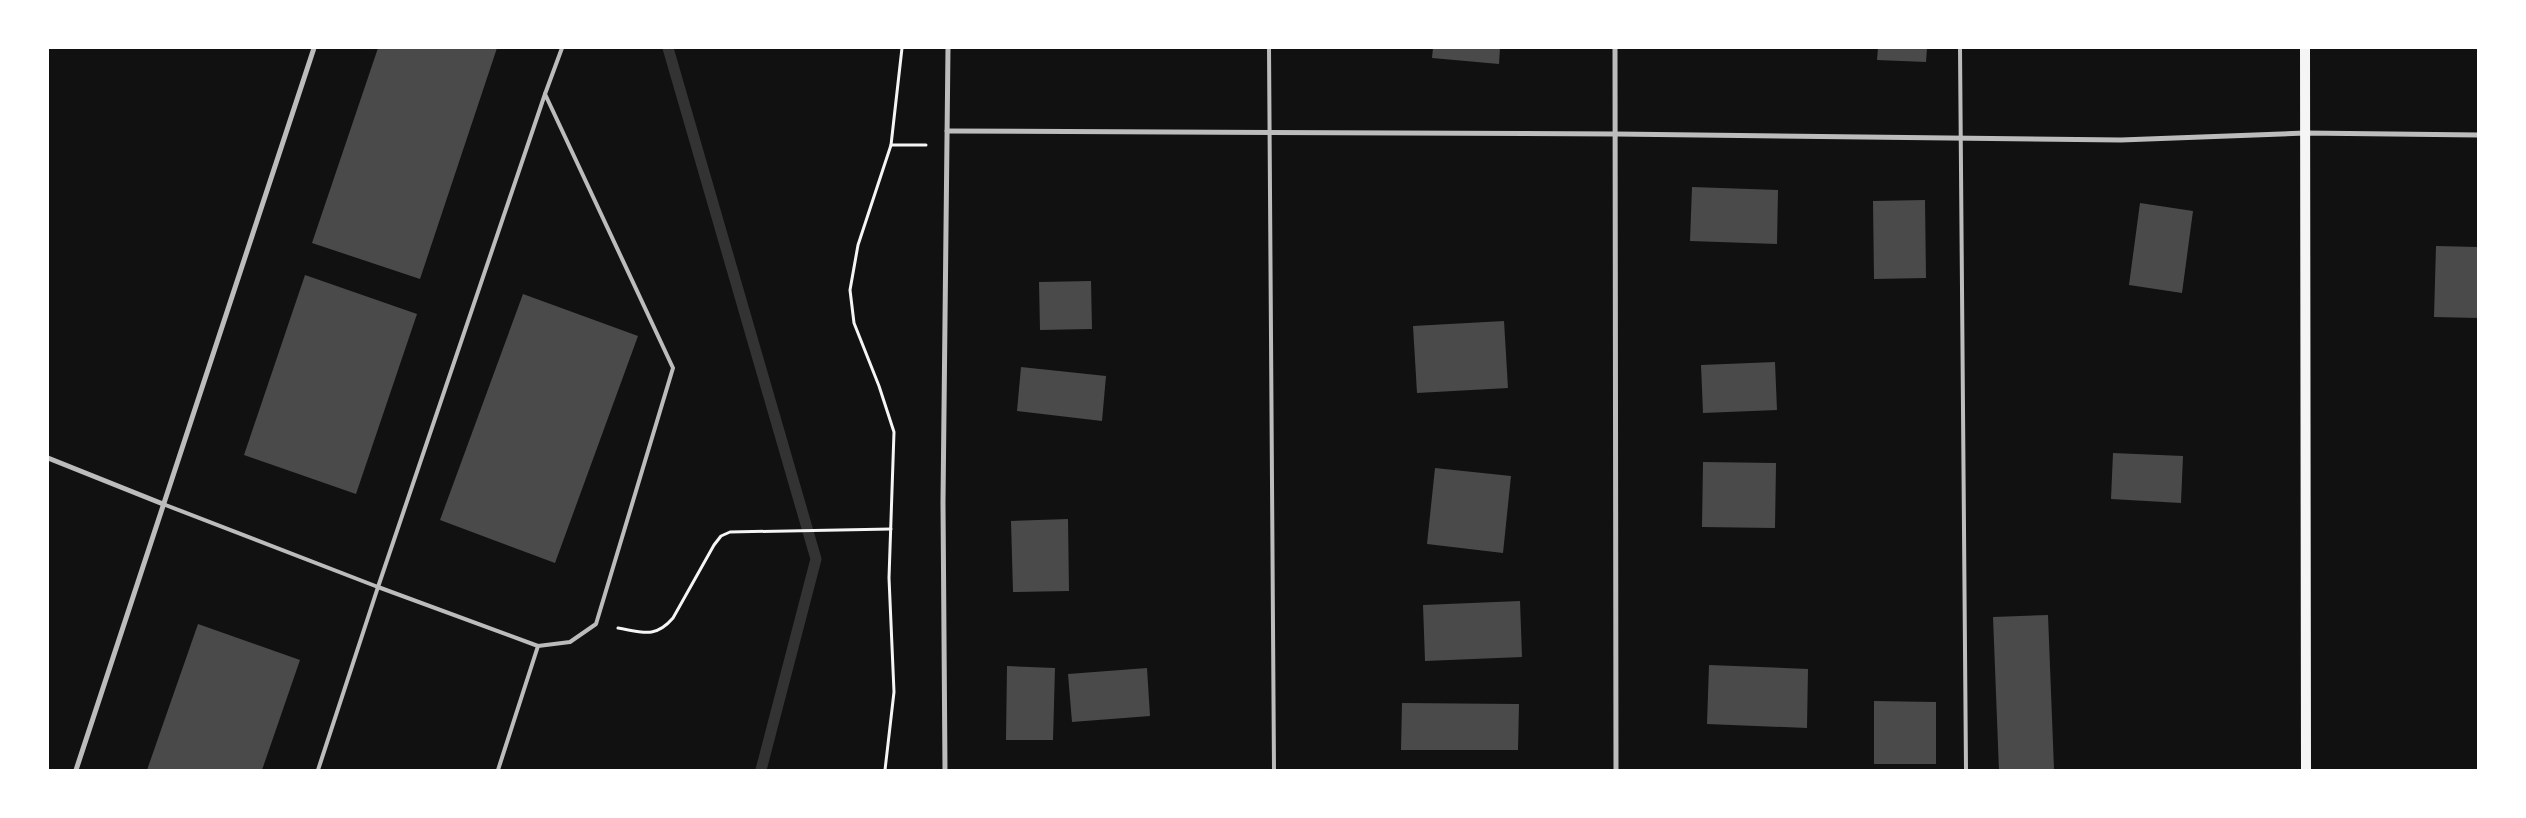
<svg xmlns="http://www.w3.org/2000/svg" width="2526" height="818" font-family="'Asap Condensed',sans-serif">
	<style>
		.lines { fill: none; stroke-linecap: round; stroke-linejoin: round }
		.stream { stroke: #333; stroke-width: 11 }
		.building { fill: #4a4a4a }
		.path { stroke: #f5f5f5; stroke-width: 3 }
		.service { stroke: #bcbcbc; stroke-width: 4 }
		.minor { stroke: #bcbcbc; stroke-width: 5 }
		.secondary { stroke: #f5f5f5; stroke-width: 10 }
	</style>
	<rect width="100%" height="100%" fill="#111"/>
	<g class="lines">
		<polyline class="stream" points="668,48 816,559 761,770"/>
	</g>
	<g class="building">
		<polygon points="378,48 497,48 420,279 312,243"/>
		<polygon points="1433,48 1500,48 1499,64 1432,58"/>
		<polygon points="1878,48 1927,48 1926,62 1877,60"/>
		<polygon points="1692,187 1778,190 1777,244 1690,241"/>
		<polygon points="1925,200 1926,278 1874,279 1873,201"/>
		<polygon points="2140,203 2193,211 2182,293 2129,285"/>
		<polygon points="2436,246 2478,247 2478,318 2434,317"/>
		<polygon points="305,275 417,314 356,494 244,455"/>
		<polygon points="1091,281 1092,329 1040,330 1039,282"/>
		<polygon points="523,294 638,336 555,563 440,520"/>
		<polygon points="1504,321 1508,388 1417,393 1413,326"/>
		<polygon points="1775,362 1777,410 1703,413 1701,365"/>
		<polygon points="1021,367 1106,376 1102,421 1017,411"/>
		<polygon points="2113,453 2183,456 2181,503 2111,499"/>
		<polygon points="1703,462 1776,463 1775,528 1702,527"/>
		<polygon points="1435,468 1511,476 1503,553 1427,544"/>
		<polygon points="1068,519 1069,591 1013,592 1011,521"/>
		<polygon points="1520,601 1522,657 1425,661 1423,605"/>
		<polygon points="2048,615 2054,769 1999,770 1993,617"/>
		<polygon points="198,624 300,660 262,770 147,770"/>
		<polygon points="1709,665 1808,669 1807,728 1707,724"/>
		<polygon points="1007,666 1055,668 1053,740 1006,740"/>
		<polygon points="1147,668 1150,716 1072,722 1068,674"/>
		<polygon points="1874,701 1936,702 1936,764 1874,764"/>
		<polygon points="1402,703 1519,704 1518,750 1401,750"/>
	</g>
	<g class="lines">
		<g class="path">
			<polyline points="891,145 926,145"/>
			<path d="M 618,628 C 642,632 655,639 673,618 L 714,545 L 721,536 L 730,532 L 891,529"/>
			<polyline points="885,770 894,692 889,578 894,432 879,386 854,323 850,290 858,245 891,145 902,48"/>
		</g>
		<g class="service">
			<polyline points="1269,48 1274,770"/>
			<polyline points="1960,48 1966,770"/>
			<polyline points="545,94 562,48"/>
			<polyline points="163,504 378,587 545,94 673,368 596,624 570,642 538,646"/>
			<polyline points="318,770 378,587 538,646 498,770"/>
		</g>
		<g class="minor">
			<polyline points="1615,48 1616,770"/>
			<polyline points="947,131 1616,134 2121,140 2305,133 2478,135"/>
			<polyline points="48,458 163,504"/>
			<polyline points="76,770 314,48"/>
			<polyline points="945,770 943,502 948,48"/>
		</g>
		<polyline class="secondary" points="2305,48 2306,770"/>
	</g>
	<rect width="2526" height="818" fill="none" stroke="#ffffff" stroke-width="98"/>
</svg>
